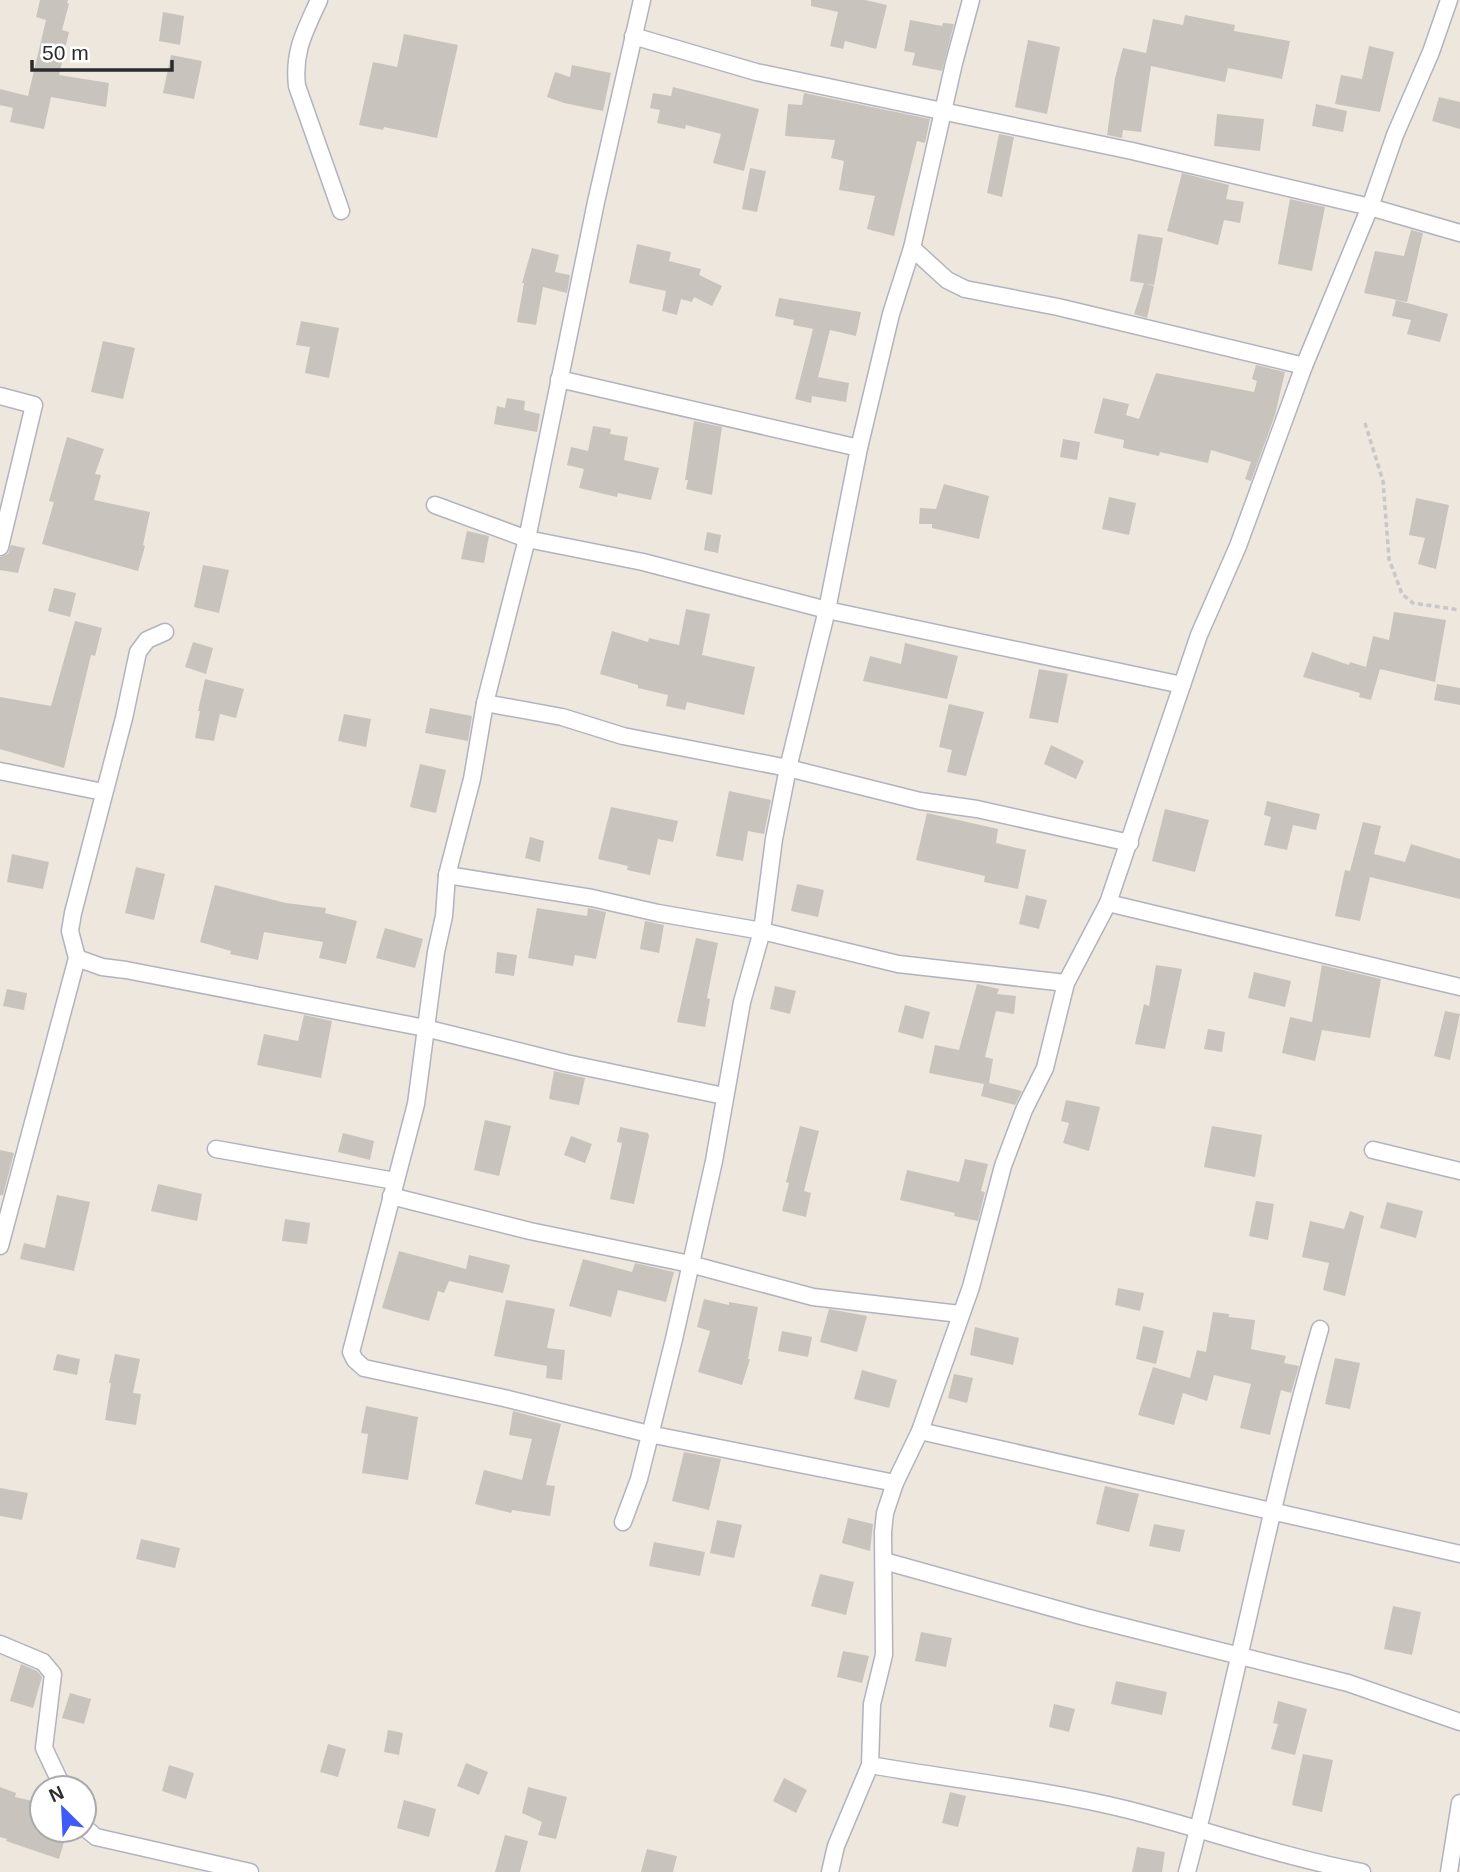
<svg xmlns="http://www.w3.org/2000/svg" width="1460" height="1872" font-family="Helvetica,sans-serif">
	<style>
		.building { fill: #c8c4bd }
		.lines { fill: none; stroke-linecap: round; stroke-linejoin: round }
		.street-casing { stroke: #b1b3bf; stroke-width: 19 }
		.path { stroke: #c8c8c8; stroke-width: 3.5; stroke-dasharray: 5 3.5; stroke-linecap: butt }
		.street { stroke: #fff; stroke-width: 16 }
	</style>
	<rect width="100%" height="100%" fill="#ede7dd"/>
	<g class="building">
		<polygon points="40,0 68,0 67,3 69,4 62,30 69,32 59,75 109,83 106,107 51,97 44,129 10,122 13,108 0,105 0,89 28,96 46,20 36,17"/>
		<polygon points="811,0 865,0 887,5 876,49 845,41 843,49 830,46 838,12 811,6"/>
		<polygon points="163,12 184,16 180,45 159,41"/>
		<polygon points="1185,15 1235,25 1234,31 1290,41 1282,79 1228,68 1225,82 1151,66 1141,132 1123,130 1122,138 1107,135 1115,78 1123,48 1146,53 1153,19 1183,25"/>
		<polygon points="910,20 942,26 943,23 954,24 942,71 912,65 915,53 904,51"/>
		<polygon points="404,34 458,45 437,138 384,127 383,130 359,125 373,62 397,67"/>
		<polygon points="1028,40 1060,47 1047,114 1015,107"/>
		<polygon points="1369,46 1394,52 1380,112 1335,104 1341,75 1362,79"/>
		<polygon points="171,55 202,61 194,99 163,93"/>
		<polygon points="572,65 611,73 603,111 564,103 547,97 555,72 570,77"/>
		<polygon points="673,87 759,109 744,171 713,163 721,134 686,125 685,129 657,123 660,110 650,108 653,93 671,96"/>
		<polygon points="804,93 930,119 925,143 917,141 894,236 867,229 875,196 839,190 844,161 831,158 835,140 785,136 788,104 802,105"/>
		<polygon points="1439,97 1460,102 1460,129 1432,121"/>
		<polygon points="1316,104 1347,111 1343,132 1312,126"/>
		<polygon points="1217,114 1264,119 1260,151 1214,146"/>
		<polygon points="999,134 1014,137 1002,197 987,193"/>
		<polygon points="750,168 766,171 757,212 742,209"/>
		<polygon points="1182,173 1229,185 1226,199 1244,202 1240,223 1224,220 1218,245 1167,231"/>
		<polygon points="1290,199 1325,207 1312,271 1278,264"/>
		<polygon points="1411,230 1423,233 1407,302 1364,293 1375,251 1404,256"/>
		<polygon points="1138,234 1163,238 1154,285 1130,281"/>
		<polygon points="637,244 671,252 669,261 701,269 699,275 722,286 712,306 694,297 692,302 681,299 677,315 662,311 666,291 629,283"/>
		<polygon points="532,248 559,255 555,272 570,275 567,293 543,287 536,325 517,322 524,283 522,283"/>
		<polygon points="1144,283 1154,286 1147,318 1134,314"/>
		<polygon points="779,298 861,312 856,336 830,330 818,377 849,383 846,402 812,396 811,403 795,399 813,329 793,325 794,320 775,316"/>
		<polygon points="1396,300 1448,314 1440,342 1407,334 1411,320 1392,316"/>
		<polygon points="301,321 339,328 329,378 305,373 310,347 296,345"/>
		<polygon points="103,341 135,348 123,399 91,392"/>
		<polygon points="1256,365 1285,372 1275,415 1251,481 1245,479 1251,462 1211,450 1208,463 1160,452 1159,456 1123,448 1124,440 1094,433 1103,398 1129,404 1126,415 1139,419 1156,373 1254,392 1257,381 1252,379"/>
		<polygon points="507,398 525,401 524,410 540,414 537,432 494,424 497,406 505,408"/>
		<polygon points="694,421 722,427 712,495 686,489 688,480 685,480"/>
		<polygon points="593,426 611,429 610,434 628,437 624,460 659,468 651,500 618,493 617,497 579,488 584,469 567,465 571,447 588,451"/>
		<polygon points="67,437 104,449 95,474 101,475 94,500 150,512 143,545 145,546 138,571 42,544 54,502 49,501"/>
		<polygon points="1063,439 1080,442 1077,460 1060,457"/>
		<polygon points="944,484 989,496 979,539 932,528 932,524 919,524 920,508 936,509"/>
		<polygon points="1109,497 1136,503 1129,535 1102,529"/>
		<polygon points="1416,498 1449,505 1436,569 1418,564 1425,538 1409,535"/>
		<polygon points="467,531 489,536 484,563 461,559"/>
		<polygon points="707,532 721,535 718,553 704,550"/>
		<polygon points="11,545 25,548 18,573 0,570 0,557 8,554"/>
		<polygon points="203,565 229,570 219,613 194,607"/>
		<polygon points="54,588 76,593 70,617 48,611"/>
		<polygon points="686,609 710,614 702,655 755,667 744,715 687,702 685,710 666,706 668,695 638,688 638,685 600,674 612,631 648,642 649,638 679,645"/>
		<polygon points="1394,612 1446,620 1435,682 1380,669 1371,700 1359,697 1360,693 1303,677 1312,652 1349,665 1350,662 1366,667 1373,636 1389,640"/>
		<polygon points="75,621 102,628 95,656 91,655 64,768 0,749 0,697 51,706"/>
		<polygon points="193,642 213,648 206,674 185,667"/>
		<polygon points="905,643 958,656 947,699 863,681 870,656 901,664"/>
		<polygon points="1039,669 1068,674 1058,723 1029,718"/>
		<polygon points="205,679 244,689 236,718 220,714 214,741 195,738 200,711 198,711"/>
		<polygon points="1437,684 1460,688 1460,705 1434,700"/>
		<polygon points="949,704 984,712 966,776 947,772 952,750 939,747"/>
		<polygon points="430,708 472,716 468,741 425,733"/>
		<polygon points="344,714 371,719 366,747 338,741"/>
		<polygon points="1051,745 1084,761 1076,779 1044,764"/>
		<polygon points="420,764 446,770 436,813 410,807"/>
		<polygon points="729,791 771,800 764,834 748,831 743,861 716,856"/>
		<polygon points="1267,801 1320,814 1316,830 1293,825 1287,850 1264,845 1271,817 1264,815"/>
		<polygon points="611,807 678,821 673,842 658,839 650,875 627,870 628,866 598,859"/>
		<polygon points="1165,809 1209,820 1195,872 1152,861"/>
		<polygon points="927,813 998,829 996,843 1026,850 1018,889 984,882 985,876 916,860"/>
		<polygon points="1363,822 1381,826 1374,854 1405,862 1411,844 1460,859 1460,899 1370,877 1360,921 1335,916 1345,870 1350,871"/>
		<polygon points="530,837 544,841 540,862 525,858"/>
		<polygon points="12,854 49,862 43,889 7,882"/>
		<polygon points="136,867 165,874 154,920 125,913"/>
		<polygon points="797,884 824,890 818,917 791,911"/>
		<polygon points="215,885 286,903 326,908 325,913 357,921 346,964 319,958 323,942 264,932 258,960 230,954 231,951 200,942"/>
		<polygon points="1026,895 1047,900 1039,929 1019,924"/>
		<polygon points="537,908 587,916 588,908 606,912 596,959 575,955 573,966 528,958"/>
		<polygon points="645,921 664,925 659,953 640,949"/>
		<polygon points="385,928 423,939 415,968 376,958"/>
		<polygon points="696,938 718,943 707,998 710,999 705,1027 677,1022"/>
		<polygon points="497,952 517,955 514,976 495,973"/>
		<polygon points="1156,965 1182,969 1165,1049 1135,1044 1144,1004 1149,1006"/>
		<polygon points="1322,965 1381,979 1370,1038 1322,1030 1315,1061 1282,1053 1290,1017 1312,1022"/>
		<polygon points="1254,972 1291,981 1285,1007 1248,998"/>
		<polygon points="977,984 999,989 997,994 1016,996 1014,1014 996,1011 985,1057 993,1059 989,1083 1022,1091 1015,1105 981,1096 984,1084 929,1073 935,1045 959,1050"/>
		<polygon points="775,986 796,991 790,1014 770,1009"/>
		<polygon points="7,989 27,993 24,1010 3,1006"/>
		<polygon points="905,1005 930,1012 923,1039 898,1032"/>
		<polygon points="1445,1011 1460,1014 1450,1060 1434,1056"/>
		<polygon points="304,1015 332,1021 321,1078 257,1065 264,1034 298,1041"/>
		<polygon points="1208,1029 1225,1032 1222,1052 1204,1049"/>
		<polygon points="554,1071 585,1078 579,1105 549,1099"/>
		<polygon points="1066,1100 1100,1107 1089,1151 1063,1143 1069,1123 1061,1121"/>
		<polygon points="485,1120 511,1126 499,1176 474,1170"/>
		<polygon points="800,1126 819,1131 804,1191 811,1193 806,1217 782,1211 789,1183 786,1182"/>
		<polygon points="1212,1126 1262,1135 1255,1177 1204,1167"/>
		<polygon points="620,1127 648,1133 649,1136 634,1204 610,1199 622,1143 617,1142"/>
		<polygon points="343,1133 374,1141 370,1160 338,1152"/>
		<polygon points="571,1136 592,1144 585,1163 564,1155"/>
		<polygon points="0,1150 14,1153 3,1195 0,1195"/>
		<polygon points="965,1159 988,1164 981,1191 985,1192 978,1221 954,1216 955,1213 900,1200 907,1170 959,1182"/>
		<polygon points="158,1184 202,1194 197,1221 151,1211"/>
		<polygon points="57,1195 90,1202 74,1271 20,1259 24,1243 45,1248"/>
		<polygon points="1256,1201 1274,1204 1268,1240 1249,1236"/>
		<polygon points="1387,1202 1423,1211 1416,1238 1380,1228"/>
		<polygon points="1350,1211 1364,1216 1345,1296 1323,1290 1329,1263 1302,1257 1310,1221 1344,1229"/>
		<polygon points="285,1219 310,1223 307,1244 282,1241"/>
		<polygon points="399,1251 466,1269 469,1255 510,1265 503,1293 449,1281 444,1293 438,1291 429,1321 382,1308"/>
		<polygon points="583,1259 632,1272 635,1263 674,1272 666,1302 618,1290 611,1317 569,1306"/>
		<polygon points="1118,1288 1144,1293 1140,1311 1115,1305"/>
		<polygon points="704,1299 729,1305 729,1302 758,1307 748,1359 750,1359 742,1385 698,1372 710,1331 697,1327"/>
		<polygon points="506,1300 555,1309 547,1348 565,1350 562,1380 546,1378 547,1366 494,1356"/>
		<polygon points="829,1309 867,1316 857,1352 820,1342"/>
		<polygon points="1213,1312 1229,1314 1229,1317 1255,1320 1251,1349 1286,1356 1284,1363 1299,1366 1291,1393 1281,1390 1270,1435 1240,1428 1251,1384 1214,1375 1207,1401 1183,1393 1174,1425 1138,1415 1153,1367 1190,1378 1197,1350 1206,1352"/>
		<polygon points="1143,1326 1164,1331 1156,1364 1136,1359"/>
		<polygon points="975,1327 1019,1338 1013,1365 970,1355"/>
		<polygon points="782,1331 812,1337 808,1357 778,1351"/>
		<polygon points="57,1354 80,1359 77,1375 53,1370"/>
		<polygon points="115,1354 140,1359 133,1393 141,1394 136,1425 105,1420 111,1383 109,1383"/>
		<polygon points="1335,1358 1360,1363 1350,1409 1325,1404"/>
		<polygon points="862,1370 897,1380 889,1408 854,1399"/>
		<polygon points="954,1374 973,1378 967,1403 948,1398"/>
		<polygon points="366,1406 418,1417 408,1480 362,1473 368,1434 361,1433"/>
		<polygon points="513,1411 561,1424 546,1485 555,1486 550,1516 512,1510 511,1513 475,1504 484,1470 522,1480 532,1439 509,1435"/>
		<polygon points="684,1452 721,1459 709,1510 672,1501"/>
		<polygon points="1105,1486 1139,1494 1129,1532 1096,1524"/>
		<polygon points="0,1488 28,1493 22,1520 0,1516"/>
		<polygon points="848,1518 873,1524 870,1551 842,1543"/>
		<polygon points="717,1520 742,1525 734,1558 710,1553"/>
		<polygon points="1154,1524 1185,1530 1180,1552 1149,1546"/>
		<polygon points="141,1539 180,1548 175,1568 136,1559"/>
		<polygon points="654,1542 705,1552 700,1576 649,1566"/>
		<polygon points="820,1574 854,1582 846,1615 811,1606"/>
		<polygon points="1393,1606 1421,1612 1412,1655 1384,1649"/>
		<polygon points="921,1632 952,1638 946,1667 915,1661"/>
		<polygon points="843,1651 869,1656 862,1683 837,1677"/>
		<polygon points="21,1664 37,1671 42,1677 33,1708 10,1701"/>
		<polygon points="1116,1681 1167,1692 1162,1715 1111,1704"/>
		<polygon points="70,1693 91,1699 84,1724 62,1718"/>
		<polygon points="1278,1701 1307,1709 1295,1755 1271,1749 1278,1724 1273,1723"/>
		<polygon points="1054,1704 1075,1709 1069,1732 1049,1727"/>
		<polygon points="388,1730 403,1733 399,1755 384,1752"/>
		<polygon points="328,1744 346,1749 338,1777 320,1772"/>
		<polygon points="1303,1754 1333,1760 1322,1812 1292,1805"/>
		<polygon points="466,1763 488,1772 479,1795 457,1786"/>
		<polygon points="169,1765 194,1773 186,1799 162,1791"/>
		<polygon points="784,1778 807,1790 796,1813 773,1801"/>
		<polygon points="0,1787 16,1793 15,1797 37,1802 33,1822 42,1825 42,1832 65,1839 59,1859 6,1841 7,1839 0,1837"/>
		<polygon points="528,1787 567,1797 556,1839 538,1835 542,1822 522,1813"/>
		<polygon points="950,1792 966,1796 958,1827 942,1823"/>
		<polygon points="404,1800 436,1809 429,1837 397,1828"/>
		<polygon points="505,1835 528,1841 520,1872 495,1872"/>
		<polygon points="1137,1847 1165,1852 1162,1872 1132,1872"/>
		<polygon points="647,1849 677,1856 673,1872 641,1872"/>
	</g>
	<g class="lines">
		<g class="street-casing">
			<g id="street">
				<path d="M 319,0 C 305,31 293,51 297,86 L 341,211"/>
				<polyline points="642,0 596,202 527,539 485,703 472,779 447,875 444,916 436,952 416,1104 351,1352 355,1360 364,1368 504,1398 649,1434 895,1483"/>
				<polyline points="633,36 756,72 1132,151 1370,207 1460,233"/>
				<polyline points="912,248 947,280 965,289 1058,307 1304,366"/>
				<polyline points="559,379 859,448"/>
				<polyline points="0,396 34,405 0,547"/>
				<polyline points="435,505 527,539 643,562 827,610 1182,685"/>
				<polyline points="485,703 562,717 623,736 788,768 920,801 977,809 1130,843"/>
				<polyline points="0,771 103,792"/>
				<polyline points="447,875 592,898 658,913 762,931 898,964 1066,983"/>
				<polyline points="1108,903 1460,987"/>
				<polyline points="77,958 102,967 126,970 425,1028 566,1063 724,1096"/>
				<polyline points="216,1149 395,1181"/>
				<polyline points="1373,1150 1460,1171"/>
				<polyline points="391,1196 530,1231 690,1264 813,1297 960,1314"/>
				<polyline points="0,1246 77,958 70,931 73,913 124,718 138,652 147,640 165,632"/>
				<polyline points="920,1431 1460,1554"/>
				<polyline points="623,1522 639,1479 674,1339 714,1161 742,1002 762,931 774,839 788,768 827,610 859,448 891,314 912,248 954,63 971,0"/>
				<polyline points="884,1561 1085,1617 1348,1683 1460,1722"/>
				<polyline points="0,1644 43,1662 53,1674 44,1748 63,1788"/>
				<path d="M 870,1765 C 956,1780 1044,1789 1129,1810 C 1207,1830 1282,1857 1362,1872"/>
				<polyline points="84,1827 96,1837 250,1872"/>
				<polyline points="830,1872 836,1846 870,1765 872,1704 884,1655 883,1532 885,1513 895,1483 920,1431 971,1287 1003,1166 1024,1110 1045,1068 1066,983 1108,903 1199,635 1238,546 1304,366 1370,207 1395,135 1431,52 1449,0"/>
				<path d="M 1187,1872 C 1235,1692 1268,1508 1320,1329"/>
				<polyline points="1449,1872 1460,1803"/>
			</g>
		</g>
		<polyline class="path" points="1365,423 1383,481 1389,559 1402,594 1413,603 1460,610"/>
		<use href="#street" class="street"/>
	</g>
	<g transform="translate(63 1809) rotate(336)"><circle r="33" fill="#ffffff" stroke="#aaaaaa" stroke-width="2"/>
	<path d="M0-5L12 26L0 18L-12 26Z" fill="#3e5bf9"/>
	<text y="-10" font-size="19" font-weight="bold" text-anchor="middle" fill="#2b2b2b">N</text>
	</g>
	<path d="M32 60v10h140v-10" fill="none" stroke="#2b2b2b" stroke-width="3.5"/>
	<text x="42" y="60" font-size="21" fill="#2b2b2b" stroke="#ffffff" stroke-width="5" paint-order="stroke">50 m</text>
</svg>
